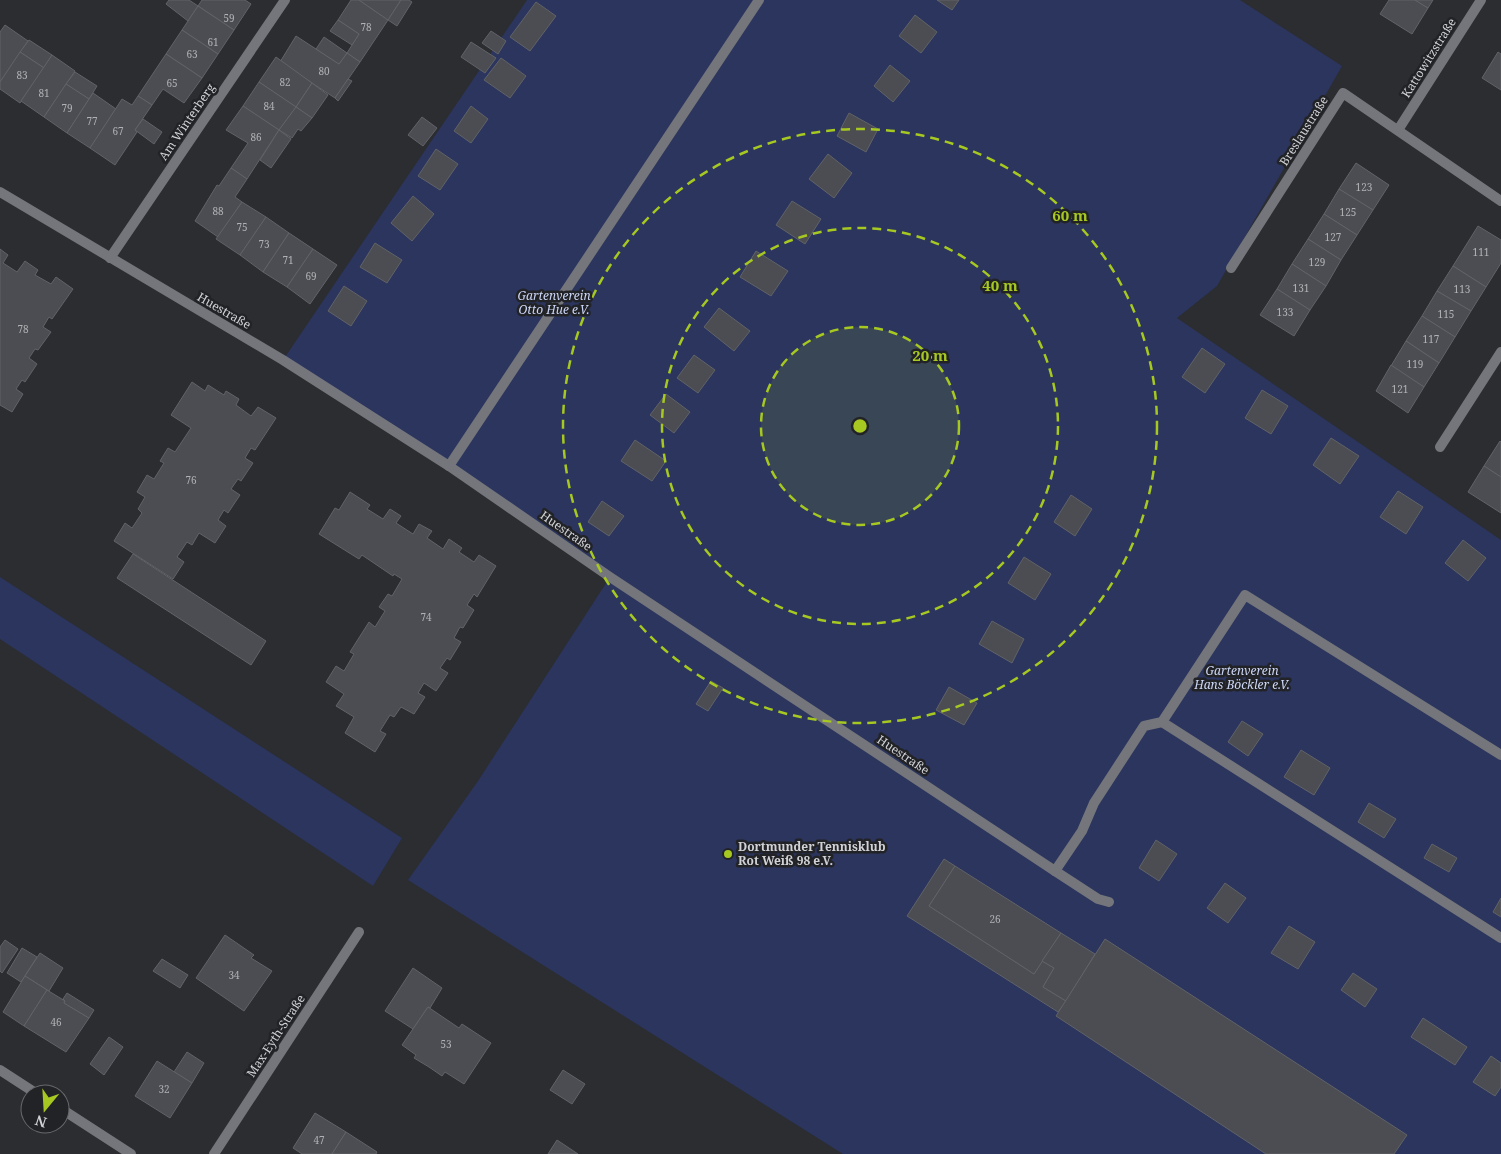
<svg xmlns="http://www.w3.org/2000/svg" width="1501" height="1154" font-family="'Noto Serif',serif">
	<style>
		.green { fill: #2b355d }
		.building { fill: #4b4d52; stroke: #616368 }
		.lines { fill: none; stroke-linecap: round; stroke-linejoin: round }
		.service { stroke: #74767b; stroke-width: 10 }
		.minor { stroke: #74767b; stroke-width: 10 }
		.ring { fill: none; stroke: #a6c821; stroke-width: 2.5; stroke-dasharray: 9 6 }
		.poi-dot { fill: #a6c821; stroke: #222327; stroke-width: 2 }
		.labels { text-anchor: middle; stroke-width: 5; stroke-linejoin: round; paint-order: stroke }
		.number-label { font-size: 10px; fill: #b0b1b4 }
		.street-label { font-size: 12px; fill: #d1d2d5; stroke: #222327 }
		.park-label { font-size: 12px; font-style: italic; fill: #ccd6f6; stroke: #222327 }
		.poi-label { font-size: 12px; font-weight: bold; fill: #d1d2d5; stroke: #222327; text-anchor: start }
		.centre { fill: #a6c821; stroke: #222327; stroke-width: 2.5 }
		.ring-label { font-size: 15px; text-anchor: middle; font-weight: bold; fill: #a6c821; stroke: #222327; stroke-width: 5; stroke-linejoin: round; paint-order: stroke }
	</style>
	<rect width="100%" height="100%" fill="#2b2d31"/>
	<g class="green">
		<polygon points="527,0 1240,0 1342,66 1217,286 1177,318 1501,540 1501,1154 843,1154 408,880 478,781 610,577 283,360"/>
		<polygon points="0,577 402,838 373,886 0,639"/>
	</g>
	<g class="building">
		<polygon points="169,0 189,0 198,6 188,21 166,4"/>
		<polygon points="202,0 245,0 251,4 234,30 198,6"/>
		<polygon points="351,0 359,0 388,20 360,62 347,53 359,34 338,20"/>
		<polygon points="359,0 401,0 388,20"/>
		<polygon points="401,0 409,0 412,2 397,26 388,20"/>
		<polygon points="937,0 959,0 952,10"/>
		<polygon points="1389,0 1415,0 1428,8 1412,34 1380,14"/>
		<polygon points="1415,0 1433,0 1428,8"/>
		<polygon points="536,2 556,16 530,51 510,37"/>
		<polygon points="198,6 234,30 218,54 182,30"/>
		<polygon points="915,15 937,32 921,53 899,36"/>
		<polygon points="338,20 359,34 352,45 330,31"/>
		<polygon points="5,25 28,41 0,82 0,32"/>
		<polygon points="182,30 218,54 202,78 166,54"/>
		<polygon points="491,31 506,41 498,54 482,43"/>
		<polygon points="296,36 339,64 347,53 360,62 335,98 280,62"/>
		<polygon points="324,37 347,53 339,64 316,49"/>
		<polygon points="29,40 52,55 44,68 20,52"/>
		<polygon points="471,42 496,58 485,73 461,57"/>
		<polygon points="20,52 44,68 20,103 0,89 0,82"/>
		<polygon points="1498,52 1501,54 1501,90 1482,78"/>
		<polygon points="166,54 202,78 184,103 163,89 152,105 138,96"/>
		<polygon points="52,55 75,71 44,117 21,101"/>
		<polygon points="276,57 312,83 296,107 259,82"/>
		<polygon points="501,58 526,76 510,98 484,80"/>
		<polygon points="890,65 910,81 893,102 874,86"/>
		<polygon points="75,72 97,86 89,99 66,84"/>
		<polygon points="348,79 352,81 338,101 335,98"/>
		<polygon points="259,82 296,107 279,130 243,106"/>
		<polygon points="312,83 328,95 312,118 296,107"/>
		<polygon points="66,84 89,99 67,133 44,117"/>
		<polygon points="93,93 116,109 90,148 67,133"/>
		<polygon points="138,96 152,105 135,130 137,132 115,165 90,148 122,99 132,105"/>
		<polygon points="243,106 279,130 247,179 231,168 248,143 226,130"/>
		<polygon points="471,106 488,119 471,143 454,131"/>
		<polygon points="296,107 312,118 301,131 298,129 292,138 279,130"/>
		<polygon points="849,113 878,129 866,152 837,136"/>
		<polygon points="422,117 437,128 423,146 408,135"/>
		<polygon points="143,119 162,132 154,144 135,130"/>
		<polygon points="279,130 291,139 271,168 260,160"/>
		<polygon points="436,149 458,164 440,190 418,176"/>
		<polygon points="828,154 852,173 834,198 809,179"/>
		<polygon points="1356,163 1389,185 1373,210 1339,189"/>
		<polygon points="231,168 247,179 235,197 242,202 218,237 195,221 217,185 219,186"/>
		<polygon points="1339,189 1373,210 1357,235 1324,214"/>
		<polygon points="413,196 434,214 412,241 391,223"/>
		<polygon points="792,201 821,219 805,244 776,225"/>
		<polygon points="242,202 266,217 240,255 216,239"/>
		<polygon points="1324,214 1357,235 1341,260 1308,239"/>
		<polygon points="266,217 289,233 263,272 240,255"/>
		<polygon points="1478,226 1501,240 1501,263 1486,287 1453,266"/>
		<polygon points="289,233 313,249 287,287 263,272"/>
		<polygon points="1308,239 1341,260 1326,286 1292,264"/>
		<polygon points="375,243 402,260 387,283 360,267"/>
		<polygon points="0,249 8,255 3,263 17,272 25,261 38,270 35,275 51,284 56,277 73,289 52,319 49,317 43,327 51,332 38,350 35,349 29,358 37,364 25,382 22,380 16,389 23,394 12,412 0,405"/>
		<polygon points="313,249 337,265 310,304 287,287"/>
		<polygon points="756,251 788,271 771,296 740,277"/>
		<polygon points="1292,264 1326,286 1310,310 1277,289"/>
		<polygon points="1453,266 1486,287 1471,311 1437,291"/>
		<polygon points="344,286 367,301 351,326 328,311"/>
		<polygon points="1277,289 1310,310 1294,336 1260,315"/>
		<polygon points="1437,291 1471,311 1455,337 1422,316"/>
		<polygon points="719,308 750,331 734,351 704,327"/>
		<polygon points="1422,316 1455,337 1439,363 1406,341"/>
		<polygon points="1406,341 1439,363 1424,387 1391,366"/>
		<polygon points="1202,348 1225,364 1205,393 1182,377"/>
		<polygon points="694,355 715,370 698,393 677,378"/>
		<polygon points="1391,365 1424,387 1408,413 1376,391"/>
		<polygon points="192,382 205,391 208,385 224,395 226,391 239,399 236,405 251,416 258,407 276,418 255,450 251,448 245,458 253,463 241,481 238,479 231,489 240,495 228,513 224,510 218,520 226,526 215,543 199,533 192,545 187,542 177,557 184,562 173,579 114,541 125,523 132,528 142,513 138,509 145,497 137,492 147,475 154,479 164,463 160,461 168,448 175,452 191,428 171,415"/>
		<polygon points="1262,390 1288,406 1271,434 1245,418"/>
		<polygon points="666,394 690,412 674,433 650,415"/>
		<polygon points="1331,438 1359,456 1340,484 1313,465"/>
		<polygon points="635,440 666,461 652,481 621,461"/>
		<polygon points="1500,441 1501,442 1501,477 1484,466"/>
		<polygon points="1484,466 1501,477 1501,513 1468,492"/>
		<polygon points="1398,491 1423,507 1406,534 1380,517"/>
		<polygon points="350,492 370,505 367,509 383,519 390,509 401,516 396,523 413,534 419,524 432,531 427,538 443,549 449,539 462,548 459,552 474,562 479,555 496,566 477,597 474,594 467,605 474,610 463,628 460,627 454,638 461,642 450,660 447,658 440,668 448,673 436,691 424,683 418,693 425,697 414,714 401,707 394,717 390,715 380,731 386,734 375,752 345,733 354,717 336,706 344,694 326,682 336,666 344,671 354,654 350,652 369,622 375,627 385,611 379,607 388,594 392,596 402,579 394,574 393,576 362,555 359,559 319,534 335,508 339,510"/>
		<polygon points="1071,495 1092,509 1075,536 1054,522"/>
		<polygon points="602,501 624,516 609,536 588,522"/>
		<polygon points="1463,540 1486,558 1468,581 1445,563"/>
		<polygon points="133,554 266,641 251,665 117,578"/>
		<polygon points="1024,557 1051,574 1035,600 1008,583"/>
		<polygon points="992,621 1024,639 1012,663 979,644"/>
		<polygon points="711,681 723,688 708,711 696,704"/>
		<polygon points="949,687 977,703 964,725 936,710"/>
		<polygon points="1242,721 1263,734 1248,756 1228,742"/>
		<polygon points="1301,750 1330,768 1314,795 1284,777"/>
		<polygon points="1369,803 1396,819 1384,838 1358,822"/>
		<polygon points="1156,840 1177,854 1159,881 1139,868"/>
		<polygon points="1432,844 1457,858 1449,872 1424,858"/>
		<polygon points="944,859 955,866 929,906 1034,974 1042,961 1054,968 1043,987 1066,1001 1058,1012 907,916"/>
		<polygon points="955,866 1061,933 1034,974 929,906"/>
		<polygon points="1225,883 1246,898 1228,923 1207,908"/>
		<polygon points="1501,898 1501,917 1493,912"/>
		<polygon points="1289,926 1315,942 1298,969 1271,953"/>
		<polygon points="1061,933 1095,954 1066,1001 1043,987 1054,968 1042,961"/>
		<polygon points="225,935 254,955 251,958 272,971 244,1011 196,978"/>
		<polygon points="1105,939 1407,1135 1394,1154 1266,1154 1056,1016"/>
		<polygon points="5,940 18,949 2,973 0,971 0,947"/>
		<polygon points="22,948 37,957 21,982 7,973"/>
		<polygon points="40,953 63,968 49,991 25,976"/>
		<polygon points="162,959 188,975 180,988 153,971"/>
		<polygon points="413,968 442,988 430,1008 428,1007 413,1029 385,1011"/>
		<polygon points="1353,973 1377,989 1365,1007 1341,990"/>
		<polygon points="25,976 47,990 24,1026 3,1012"/>
		<polygon points="47,990 65,1001 64,1003 89,1018 66,1052 24,1026"/>
		<polygon points="67,993 94,1010 89,1018 64,1003 65,1001 63,999"/>
		<polygon points="428,1007 459,1028 462,1024 491,1043 464,1084 445,1072 442,1076 429,1067 414,1058 416,1055 402,1045"/>
		<polygon points="1423,1018 1467,1047 1455,1065 1411,1037"/>
		<polygon points="109,1037 123,1047 104,1075 90,1064"/>
		<polygon points="187,1052 204,1063 192,1083 174,1072"/>
		<polygon points="1491,1056 1501,1063 1501,1087 1495,1096 1473,1082"/>
		<polygon points="157,1061 192,1083 170,1118 135,1096"/>
		<polygon points="563,1070 585,1084 572,1104 550,1090"/>
		<polygon points="315,1113 346,1132 332,1154 302,1154 293,1148"/>
		<polygon points="346,1132 377,1152 376,1154 332,1154"/>
		<polygon points="557,1140 578,1154 548,1154"/>
	</g>
	<g class="lines">
		<g class="service">
			<polyline points="1440,447 1501,352"/>
			<polyline points="449,466 759,0"/>
			<polyline points="1162,722 1501,938"/>
			<polyline points="1055,871 1082,831 1094,803 1144,726 1162,722 1245,595 1501,755"/>
		</g>
		<g class="minor">
			<polyline points="1398,130 1481,0"/>
			<polyline points="0,192 283,360 449,466 610,577 1055,871 1098,899 1109,902"/>
			<polyline points="110,258 285,0"/>
			<polyline points="1231,268 1343,93 1501,201"/>
			<polyline points="0,1070 37,1094"/>
			<polyline points="60,1108 131,1154"/>
			<polyline points="214,1154 359,932"/>
		</g>
	</g>
	<circle cx="860" cy="426" r="99" fill="#a6c821" fill-opacity=".12"/>
	<g class="ring">
		<circle cx="860" cy="426" r="99"/>
		<circle cx="860" cy="426" r="198"/>
		<circle cx="860" cy="426" r="297"/>
	</g>
	<circle class="poi-dot" cx="728" cy="854" r="5"/>
	<g class="labels">
		<g class="number-label">
			<text x="229" y="22">59</text>
			<text x="366" y="31">78</text>
			<text x="213" y="46">61</text>
			<text x="192" y="58">63</text>
			<text x="324" y="75">80</text>
			<text x="22" y="79">83</text>
			<text x="285" y="86">82</text>
			<text x="172" y="87">65</text>
			<text x="44" y="97">81</text>
			<text x="269" y="110">84</text>
			<text x="67" y="112">79</text>
			<text x="92" y="125">77</text>
			<text x="118" y="135">67</text>
			<text x="256" y="141">86</text>
			<text x="1364" y="191">123</text>
			<text x="218" y="215">88</text>
			<text x="1348" y="216">125</text>
			<text x="242" y="231">75</text>
			<text x="1333" y="241">127</text>
			<text x="264" y="248">73</text>
			<text x="1481" y="256">111</text>
			<text x="288" y="264">71</text>
			<text x="1317" y="266">129</text>
			<text x="311" y="280">69</text>
			<text x="1301" y="292">131</text>
			<text x="1462" y="293">113</text>
			<text x="1285" y="316">133</text>
			<text x="1446" y="318">115</text>
			<text x="23" y="333">78</text>
			<text x="1431" y="343">117</text>
			<text x="1415" y="368">119</text>
			<text x="1400" y="393">121</text>
			<text x="191" y="484">76</text>
			<text x="426" y="621">74</text>
			<text x="995" y="923">26</text>
			<text x="234" y="979">34</text>
			<text x="56" y="1026">46</text>
			<text x="446" y="1048">53</text>
			<text x="164" y="1093">32</text>
			<text x="319" y="1144">47</text>
		</g>
		<g class="street-label">
			<text transform="translate(1429 58) rotate(-58)" y="4">Kattowitzstraße</text>
			<text transform="translate(187 122) rotate(-56)" y="4">Am Winterberg</text>
			<text transform="translate(1304 131) rotate(-58)" y="4">Breslaustraße</text>
			<text transform="translate(224 311) rotate(30)" y="4">Huestraße</text>
			<text transform="translate(566 531) rotate(35)" y="4">Huestraße</text>
			<text transform="translate(903 755) rotate(34)" y="4">Huestraße</text>
			<text transform="translate(276 1036) rotate(-57)" y="4">Max-Eyth-Straße</text>
		</g>
		<g class="park-label">
			<text x="554" y="300">Gartenverein<tspan x="554" dy="14">Otto Hue e.V.</tspan></text>
			<text x="1242" y="675">Gartenverein<tspan x="1242" dy="14">Hans Böckler e.V.</tspan></text>
		</g>
		<g class="poi-label">
			<text x="738" y="851">Dortmunder Tennisklub<tspan x="738" dy="14">Rot Weiß 98 e.V.</tspan></text>
		</g>
	</g>
	<circle cx="860" cy="426" r="8" class="centre"/>
	<g class="ring-label">
		<text x="1070" y="221">60 m</text>
		<text x="1000" y="291">40 m</text>
		<text x="930" y="361">20 m</text>
	</g>
	<g transform="translate(45 1109) rotate(198)"><circle r="24" fill="#222327" stroke="#68696d"/>
	<path d="M0-4L9 19L0 12L-9 19Z" fill="#a6c821"/>
	<text y="-8" font-size="14" font-weight="bold" text-anchor="middle" fill="#d1d2d5">N</text>
	</g>
</svg>
